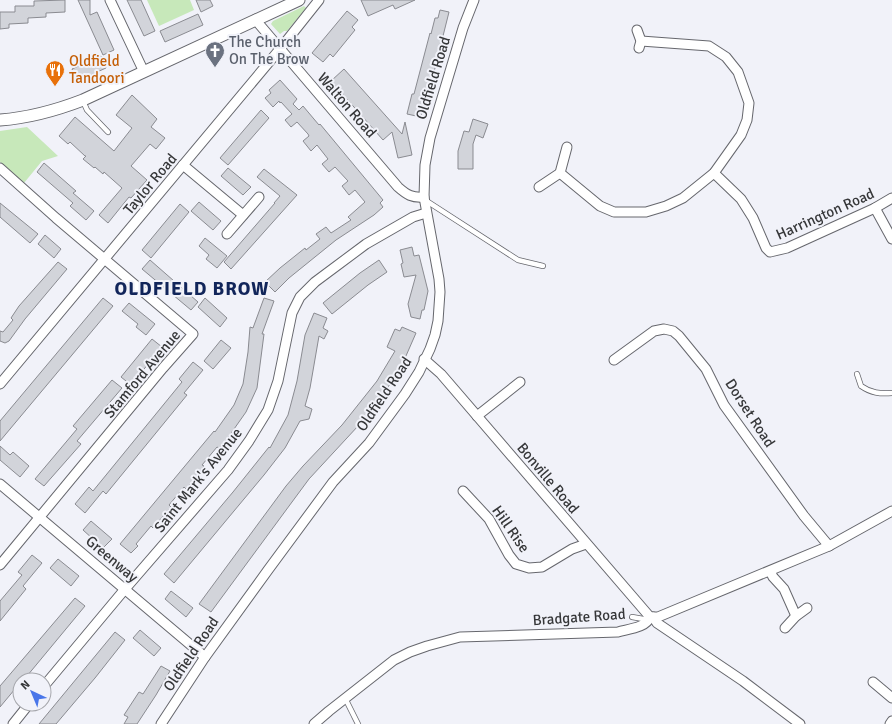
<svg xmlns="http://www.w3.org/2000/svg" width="892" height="724" font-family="Signika,sans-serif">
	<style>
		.green { fill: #c7e8ba }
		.building { fill: #d2d4da; stroke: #8a8b91 }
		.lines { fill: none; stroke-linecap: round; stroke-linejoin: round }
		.service-casing { stroke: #66676d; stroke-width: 6 }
		.minor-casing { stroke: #66676d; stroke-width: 11 }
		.tertiary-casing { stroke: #66676d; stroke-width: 13 }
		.service { stroke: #fff; stroke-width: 4.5 }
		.minor { stroke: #fff; stroke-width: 9 }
		.tertiary { stroke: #fff; stroke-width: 11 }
		.labels { text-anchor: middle; stroke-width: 4; stroke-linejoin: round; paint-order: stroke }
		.worship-label { font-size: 15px; fill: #5b616d; stroke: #f1f2f9; text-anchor: start }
		.food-label { font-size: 15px; fill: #c56008; stroke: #f1f2f9; text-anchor: start }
		.street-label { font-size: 15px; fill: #363739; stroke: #f1f2f9 }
		.district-label { font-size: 19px; font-weight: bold; letter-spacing: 1px; fill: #11255a; stroke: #f1f2f9 }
	</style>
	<rect width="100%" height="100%" fill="#f1f2f9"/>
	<g class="green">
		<polygon points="147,0 190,0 194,10 159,26"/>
		<polygon points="304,6 306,8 287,31 284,31 280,34 271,24 273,21"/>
		<polygon points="27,127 58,156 42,161 24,183 0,162 0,131"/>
	</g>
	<g class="building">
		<polygon points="65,0 65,12 46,13 46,17 28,18 28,23 9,24 9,28 0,29 0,12 15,12 15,6 34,6 34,1"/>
		<polygon points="78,0 90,0 90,15 97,12 114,50 103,55"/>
		<polygon points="127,0 141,0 155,31 144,36"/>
		<polygon points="196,0 210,0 213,6 201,12"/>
		<polygon points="361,0 415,0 395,9 393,5 368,16"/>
		<polygon points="440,10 449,12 431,84 429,83 421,117 407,114 412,94 414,94 430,33 431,34 435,18 438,18"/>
		<polygon points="347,11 358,20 352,27 355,30 333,57 330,54 323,62 312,53"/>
		<polygon points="198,14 203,25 165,42 160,31"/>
		<polygon points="101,56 106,68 77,81 72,69"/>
		<polygon points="344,69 402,134 405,122 412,155 398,158 392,132 383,140 331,81"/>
		<polygon points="280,80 297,99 293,104 299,110 303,106 319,125 320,124 383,200 380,203 383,207 374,215 336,240 289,278 275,292 265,282 280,268 305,248 306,250 320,239 316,234 326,227 331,233 351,220 348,217 365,202 355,190 349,195 342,186 348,181 335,167 329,172 322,164 328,159 317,145 311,151 303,141 309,136 308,134 297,122 291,127 285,120 292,114 281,102 280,103 279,101 273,107 265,98 271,93 269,90"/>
		<polygon points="132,95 157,119 151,127 165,138 156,149 150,144 131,166 147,180 131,198 129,197 108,223 99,215 122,188 104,172 103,174 95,167 94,168 83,159 86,156 85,156 70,142 68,144 59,136 75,117 114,151 132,128 116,115"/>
		<polygon points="261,110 269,118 228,165 220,158"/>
		<polygon points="473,119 488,124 483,138 476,135 473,144 473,169 458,169 458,151 464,131 469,132"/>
		<polygon points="44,163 76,191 73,193 94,211 86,220 70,206 73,203 37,172"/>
		<polygon points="228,168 251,187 243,195 221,176"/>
		<polygon points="264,169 297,195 231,269 224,262 275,203 274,203 280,196 257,177"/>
		<polygon points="199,202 221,221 213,230 191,211"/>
		<polygon points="0,203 38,234 30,243 0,217"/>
		<polygon points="180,204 189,212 151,258 142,250"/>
		<polygon points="45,235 61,249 54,258 38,244"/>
		<polygon points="205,238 227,256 217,268 206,259 209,255 199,246"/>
		<polygon points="412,247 414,256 419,255 428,291 424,310 422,310 420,319 411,317 408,304 416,275 404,277 401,264 403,263 400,250"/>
		<polygon points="150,260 198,302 191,310 142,269"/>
		<polygon points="379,260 387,272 368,285 332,314 323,303 360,273"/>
		<polygon points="58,262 67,269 25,319 9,341 5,343 0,341 0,331 3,332 13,320 11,318 19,306"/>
		<polygon points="103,298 113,306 0,441 0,421"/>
		<polygon points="205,298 227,318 220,327 198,307"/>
		<polygon points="264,298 274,301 262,334 264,334 257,388 246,412 227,439 219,448 217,447 202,465 204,466 193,481 186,489 184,487 169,505 171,507 153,528 151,526 136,544 138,546 131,553 120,544 214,431 215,432 234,405 243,384 248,352 250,327 253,328"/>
		<polygon points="129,303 155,324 146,335 136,327 138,324 122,311"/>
		<polygon points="314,313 327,318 323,328 328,331 324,339 319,336 310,388 305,406 312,409 309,419 300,421 285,448 264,475 174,583 164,574 233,492 269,447 270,448 288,415 297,381 305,335"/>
		<polygon points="402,327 416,333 402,365 385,392 371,412 309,479 292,502 211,612 199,604 286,486 303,466 342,425 377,381 395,351 387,347 395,329 400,331"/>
		<polygon points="152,339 162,347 131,385 121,377"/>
		<polygon points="221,340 231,348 213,369 204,361"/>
		<polygon points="193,362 203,370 184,393 187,395 106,494 103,491 85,513 75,504 89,487 93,491 182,382 179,379"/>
		<polygon points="112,380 122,388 77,441 81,444 44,486 35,479 77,429 73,426"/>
		<polygon points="0,446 10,455 13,452 29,466 20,477 0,460"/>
		<polygon points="91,521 112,539 103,548 83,530"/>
		<polygon points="32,555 42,563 23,586 26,589 0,621 0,601 22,575 18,572"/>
		<polygon points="58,559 79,576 71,586 50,568"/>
		<polygon points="171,591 193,608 186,617 165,599"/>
		<polygon points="75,598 85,606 27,676 22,680 20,680 20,683 0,707 0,686"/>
		<polygon points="140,630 161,648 154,656 133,638"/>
		<polygon points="115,632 125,640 95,678 56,724 39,724"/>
		<polygon points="161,666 170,671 156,695 137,724 124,724 128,717 124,715 139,692 143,694"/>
	</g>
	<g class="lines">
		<g class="service-casing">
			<g id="service">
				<polyline points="83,101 87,110 108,132"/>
				<polyline points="425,200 518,260 543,266"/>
				<path d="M 857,374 L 861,386 C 871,393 880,394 892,393"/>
				<polyline points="632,617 649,620"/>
				<polyline points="345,698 358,724"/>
			</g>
		</g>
		<g class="minor-casing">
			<g id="minor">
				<polyline points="110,0 144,72"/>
				<path d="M 256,19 L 259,24 L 398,187 C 407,195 412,198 424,197"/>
				<polyline points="637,30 641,41 639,48"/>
				<polyline points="183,165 243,215"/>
				<polyline points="0,168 56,218 193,334 163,368 0,565"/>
				<polyline points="560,173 600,206 614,212 646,212 666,206 683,198 714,173 741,135 747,120 749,103 738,72 726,57 709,46 641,41"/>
				<polyline points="714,173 741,199 753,218 766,248 770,252 787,248 875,208 892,198"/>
				<polyline points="539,187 560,173 567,147"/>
				<polyline points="875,208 892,239"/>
				<polyline points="227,234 259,197"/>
				<polyline points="424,359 441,374 650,617"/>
				<polyline points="614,360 654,331 664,329 673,331 679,336 706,369 724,405 804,516 829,546"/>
				<polyline points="0,384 280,49 319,0"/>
				<polyline points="477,416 520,382"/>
				<polyline points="0,484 205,657"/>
				<polyline points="463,491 489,519 509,555 516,564 529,568 542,567 572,549 586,544"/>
				<polyline points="770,571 773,577 784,589 796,616"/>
				<polyline points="650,617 658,617 829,546 892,511"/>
				<polyline points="653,617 657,623 743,681 800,724"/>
				<polyline points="785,628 796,616 807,608"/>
				<polyline points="873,682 892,698"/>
				<polyline points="44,686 125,589 228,470 249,441 268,410 278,381 292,313 300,297 315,282 366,244 413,217 426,213"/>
				<polyline points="13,724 29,704"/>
				<polyline points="161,724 205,657 268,570 333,482 369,443 405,394 419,372 430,349 435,335 438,321 440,292 439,279 424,197 425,165 430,138 463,28 474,0"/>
				<path d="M 314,724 L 329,711 L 394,660 L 410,652 L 427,646 L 460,637 L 618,632 C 628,629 646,628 650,617"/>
				<polyline points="890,724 892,721"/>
			</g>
		</g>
		<g class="tertiary-casing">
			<path id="tertiary" d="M 0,120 C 28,118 57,110 83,100 L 299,0"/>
		</g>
		<use href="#service" class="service"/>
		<use href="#minor" class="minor"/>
		<use href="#tertiary" class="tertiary"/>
	</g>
	<defs>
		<g id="church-pin" transform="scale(1)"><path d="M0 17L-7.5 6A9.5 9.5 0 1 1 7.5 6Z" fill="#6b7280" stroke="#f1f2f9"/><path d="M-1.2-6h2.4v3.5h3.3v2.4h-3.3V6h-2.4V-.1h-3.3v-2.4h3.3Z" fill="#fff"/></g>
		<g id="restaurant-pin" transform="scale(1)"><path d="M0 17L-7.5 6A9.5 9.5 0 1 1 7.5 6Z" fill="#e8710a" stroke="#f1f2f9"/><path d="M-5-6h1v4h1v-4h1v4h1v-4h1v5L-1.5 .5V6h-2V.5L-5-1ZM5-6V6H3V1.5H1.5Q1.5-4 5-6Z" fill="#fff"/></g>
	</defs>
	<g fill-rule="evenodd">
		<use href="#church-pin" x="215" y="51"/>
		<use href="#restaurant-pin" x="55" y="70"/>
	</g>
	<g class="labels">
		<g class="worship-label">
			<text x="229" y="47">The Church<tspan x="229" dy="17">On The Brow</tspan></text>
		</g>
		<g class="food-label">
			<text x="69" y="66">Oldfield<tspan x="69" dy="17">Tandoori</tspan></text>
		</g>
		<g class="street-label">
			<text transform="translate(433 78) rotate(-73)" y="5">Oldfield Road</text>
			<text transform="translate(347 105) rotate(49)" y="5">Walton Road</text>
			<text transform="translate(150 184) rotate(-50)" y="5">Taylor Road</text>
			<text transform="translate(825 214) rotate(-24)" y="5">Harrington Road</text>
			<text transform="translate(142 374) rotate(-50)" y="5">Stamford Avenue</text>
			<text transform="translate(384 394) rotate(-56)" y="5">Oldfield Road</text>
			<text transform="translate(750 413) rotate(57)" y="5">Dorset Road</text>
			<text transform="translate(548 478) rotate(50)" y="5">Bonville Road</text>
			<text transform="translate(198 480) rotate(-51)" y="5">Saint Mark's Avenue</text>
			<text transform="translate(511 529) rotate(55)" y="5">Hill Rise</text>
			<text transform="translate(112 559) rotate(40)" y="5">Greenway</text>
			<text transform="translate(579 617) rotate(-4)" y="5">Bradgate Road</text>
			<text transform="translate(191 654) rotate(-56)" y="5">Oldfield Road</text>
		</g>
		<g class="district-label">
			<text x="192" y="295">OLDFIELD BROW</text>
		</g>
	</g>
	<g transform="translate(32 692) rotate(316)"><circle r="19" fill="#f1f2f9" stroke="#a6a7ac"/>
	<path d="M0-3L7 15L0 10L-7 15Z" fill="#4976e9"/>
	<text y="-6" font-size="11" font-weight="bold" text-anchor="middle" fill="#363739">N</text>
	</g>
</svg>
